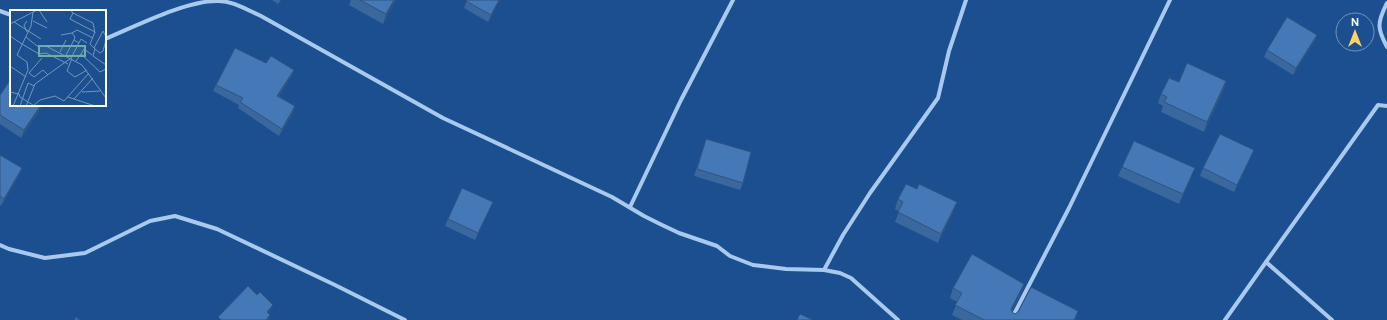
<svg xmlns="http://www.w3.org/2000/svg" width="1387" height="320" font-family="'DM Sans',sans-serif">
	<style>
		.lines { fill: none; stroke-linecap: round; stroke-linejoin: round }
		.street { stroke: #a9c9ee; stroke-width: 4 }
		.wall { fill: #3a679d }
		.shaded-wall { fill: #305480 }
		.building { fill: #4478b7; stroke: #305480 }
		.inset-road { fill: none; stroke: #7695bc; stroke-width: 1 }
		.view { fill: #6fada8; fill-opacity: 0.15; stroke: #6fada8; stroke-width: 2 }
		.inset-edge { fill: none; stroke: #fff; stroke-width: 2 }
	</style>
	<rect width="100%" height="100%" fill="#1b4f8f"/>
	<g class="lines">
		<g class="street">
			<path d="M 1387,3 C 1377,23 1377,28 1387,47"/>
			<polyline points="0,11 11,15"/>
			<path d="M 105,39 C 134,27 187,0 218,1 C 233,1 247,10 261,16 L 443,118 L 612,197 L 644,216 L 660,224 L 679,233 L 717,246 L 730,256 L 753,265 L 786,269 L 824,270 L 840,273 L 851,278 L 898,320"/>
			<polyline points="630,207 681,100 733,0"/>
			<polyline points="0,245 9,249 45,258 85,253 150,221 175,216 217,229 335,285 405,320"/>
			<polyline points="1266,262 1378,105 1387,106"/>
			<polyline points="824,270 843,235 870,193 938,98 949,51 966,0"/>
			<polyline points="1011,320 1069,208 1170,0"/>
			<polyline points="1225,320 1266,262 1332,320"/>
		</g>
	</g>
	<g class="wall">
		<polygon points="272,0 281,0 278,4"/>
		<polygon points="351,0 396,0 383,24 349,5"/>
		<polygon points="467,0 500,0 488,22 464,8"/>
		<polygon points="1317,35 1314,42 1293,75 1264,57 1267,50"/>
		<polygon points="266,63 294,70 291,77 279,96 295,106 293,113 279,136 238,108 239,105 213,91 216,85"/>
		<polygon points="1226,81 1223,91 1204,132 1161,112 1163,106 1158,103 1161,94 1179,82"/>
		<polygon points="0,95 41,108 21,138 0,124"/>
		<polygon points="706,139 743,183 740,190 694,176"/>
		<polygon points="0,155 22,168 19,175 1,206 0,205"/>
		<polygon points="1251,157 1234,192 1200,176 1203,168"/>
		<polygon points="1122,167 1191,178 1179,204 1118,176"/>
		<polygon points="917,189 957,202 953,212 938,243 895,222 899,211 895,209 898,199"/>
		<polygon points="490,209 475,240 445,226 448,219"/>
		<polygon points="1024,284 1021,293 1012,311 1013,313 1015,314 1078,311 1075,320 962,320 952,315 957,302 950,298 953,288"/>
	</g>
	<g class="shaded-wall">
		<polygon points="394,0 396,0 383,24 386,14"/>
		<polygon points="499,0 500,0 488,22 491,15"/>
		<polygon points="1317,35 1314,42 1293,75 1296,68"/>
		<polygon points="294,70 291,77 275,102 277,96"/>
		<polygon points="1226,81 1223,91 1204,132 1207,122"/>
		<polygon points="41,105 42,105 41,108 21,138 24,130"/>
		<polygon points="295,106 293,113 279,136 282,129"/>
		<polygon points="1254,150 1251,157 1234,192 1237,185"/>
		<polygon points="22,168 19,175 1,206 4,199"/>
		<polygon points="1195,168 1191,178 1179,204 1183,194"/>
		<polygon points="493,202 490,209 475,240 478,233"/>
		<polygon points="957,202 953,212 938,243 941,234"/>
		<polygon points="1024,284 1021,293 1008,318 1011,309"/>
		<polygon points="273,305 270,312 264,319 267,312"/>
		<polygon points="270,315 269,320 266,320"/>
	</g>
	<g class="building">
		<polygon points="360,0 394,0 386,14"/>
		<polygon points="467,0 499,0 491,15 466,1"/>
		<polygon points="1287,17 1317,35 1296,68 1267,50"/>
		<polygon points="235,48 266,63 271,56 294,70 277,96 295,106 282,129 240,102 243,98 216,85"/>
		<polygon points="1187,63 1226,81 1207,122 1164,102 1167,97 1161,94 1169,78 1179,82"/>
		<polygon points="11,79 11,105 41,105 24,130 0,115 0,95"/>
		<polygon points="1220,134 1254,150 1237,185 1203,168"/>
		<polygon points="706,139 751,152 743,183 697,169"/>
		<polygon points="1134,141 1195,168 1183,194 1122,167"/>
		<polygon points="0,155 22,168 4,199 0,196"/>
		<polygon points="906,184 917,189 919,184 957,202 941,234 898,212 903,202 898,199"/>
		<polygon points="462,188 493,202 478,233 448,219"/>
		<polygon points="972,254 1024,284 1011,309 1013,313 1015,314 1018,312 1031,287 1078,311 1074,320 984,320 955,305 962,293 953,288"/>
		<polygon points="248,286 257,295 260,292 273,305 267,312 270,315 266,320 221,320 218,317"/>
		<polygon points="800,314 813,320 797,320"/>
		<polygon points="76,317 80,320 74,320"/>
	</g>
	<g transform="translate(10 10)">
		<rect width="96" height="96" fill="#1b4f8f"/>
		<path class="inset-road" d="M 29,0 L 37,12M 60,0 L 63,3 L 60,9 L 85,22 L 80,34M 63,3 L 83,13 L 85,23M 17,11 L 14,15 L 17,22M 23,11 L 37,18M 4,12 L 31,29M 0,14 L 27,0M 62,23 L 67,20 L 83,28M 51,25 L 62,23 L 65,27 L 64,30M 0,26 L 12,34M 16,27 L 27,36 L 36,36 L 72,55 L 96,88M 12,34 L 29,44 L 36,43 L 58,54M 80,34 L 85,39 L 83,46 L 96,55M 84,38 L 93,21 L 96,27M 85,39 L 90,43 L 93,41 L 96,30M 50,42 L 56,30M 71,44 L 74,39 L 82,45M 56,45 L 64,30 L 69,33M 32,48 L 19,63 L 24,67 L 33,60 L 38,65M 61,48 L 71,29 L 77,33M 62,48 L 57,61 L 65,67 L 77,60M 66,51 L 71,44 L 90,62 L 96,59M 0,56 L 16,67M 0,82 L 9,84 L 10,87 L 23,95M 72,82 L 90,81M 58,87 L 64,89 L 83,68M 64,89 L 85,96M 3,96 L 18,60 L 17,52 L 7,45 L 21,16 L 23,2M 10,96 L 18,73 L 24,76M 16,96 L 25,74 L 61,48M 23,96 L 30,90 L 45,86 L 54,91 L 79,63"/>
		<path class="view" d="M 29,36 L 75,36 L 75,46 L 29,46 Z"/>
		<rect width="96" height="96" class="inset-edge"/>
	</g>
	<g transform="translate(1355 32)"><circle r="19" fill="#1b4f8f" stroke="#7695bc"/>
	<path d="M0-3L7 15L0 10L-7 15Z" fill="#ffd166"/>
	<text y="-6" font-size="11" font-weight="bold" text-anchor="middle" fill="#ffffff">N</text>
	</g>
</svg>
